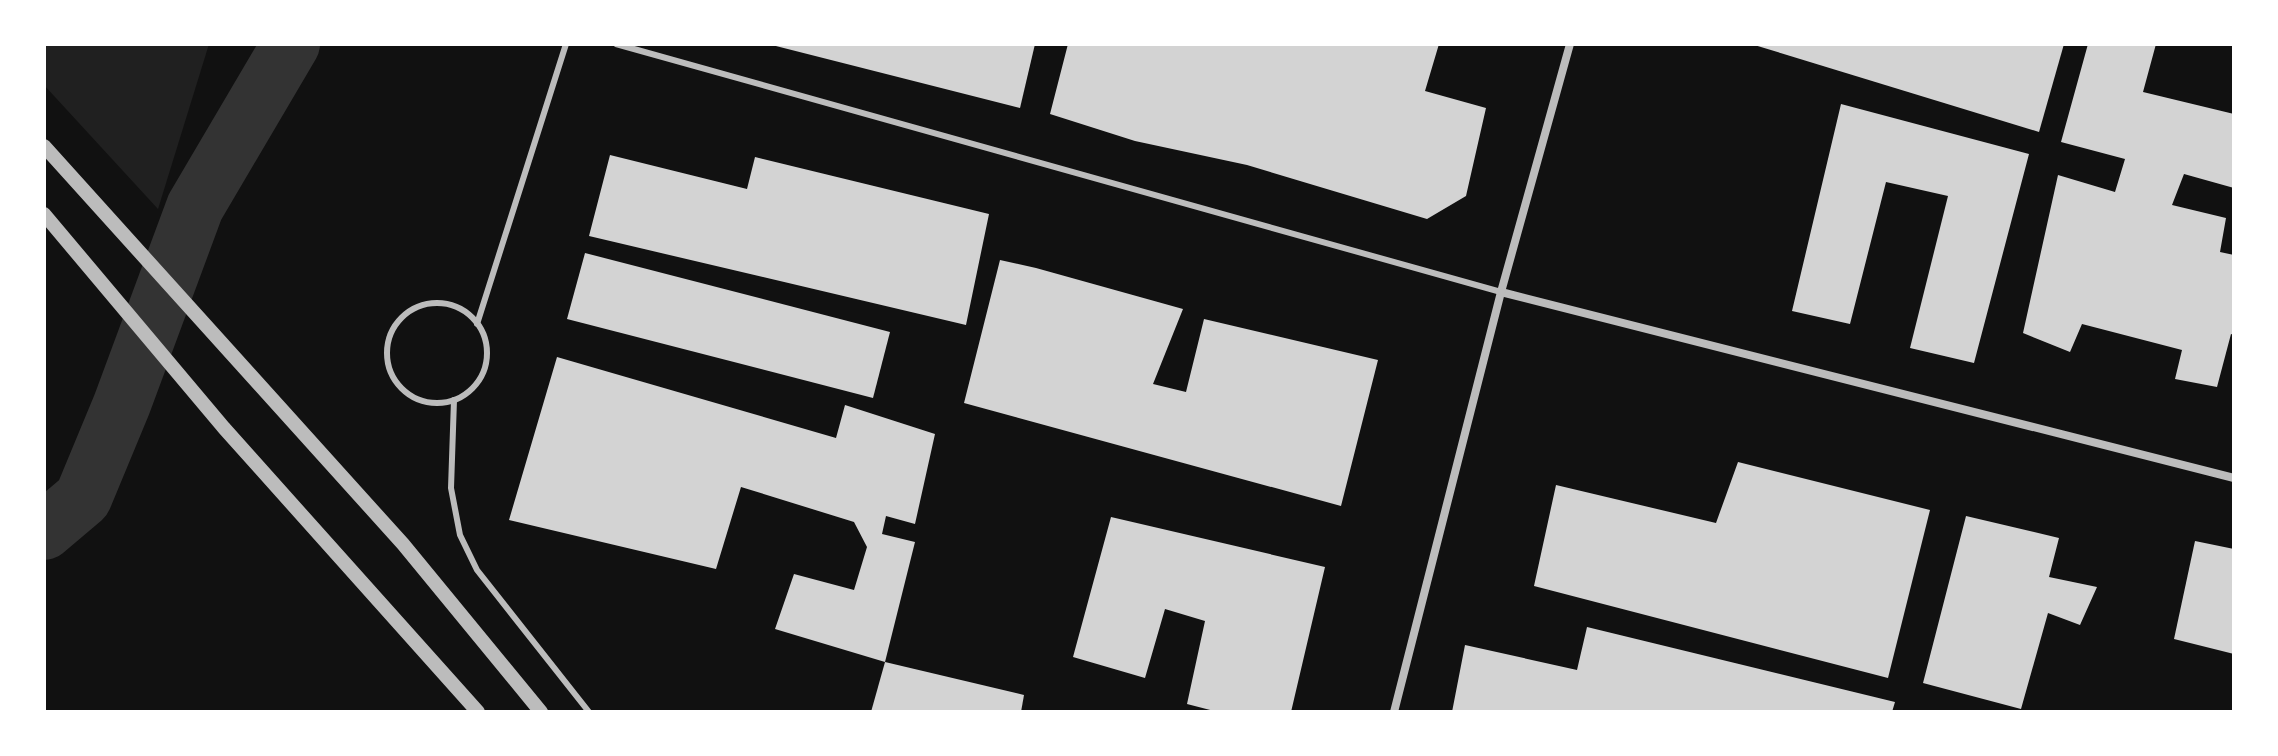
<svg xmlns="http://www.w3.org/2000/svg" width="2278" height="756" font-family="Manrope,sans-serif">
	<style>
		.green { fill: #202020 }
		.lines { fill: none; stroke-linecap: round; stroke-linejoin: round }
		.river { stroke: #333; stroke-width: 58 }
		.building { fill: #d3d3d3 }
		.service { stroke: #bcbcbc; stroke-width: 6 }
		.minor { stroke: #bcbcbc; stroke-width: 8 }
		.tertiary { stroke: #bcbcbc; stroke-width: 14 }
	</style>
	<rect width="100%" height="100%" fill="#111"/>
	<polygon class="green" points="44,44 209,44 158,209 44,85"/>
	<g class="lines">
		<polyline class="river" points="44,531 83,498 122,404 195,207 291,44"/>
	</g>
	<g class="building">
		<polygon points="768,44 1035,44 1020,108"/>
		<polygon points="1068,44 1439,44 1425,91 1486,108 1466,196 1427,219 1247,165 1135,141 1050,114"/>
		<polygon points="1751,44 2064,44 2039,132"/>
		<polygon points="2088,44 2156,44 2143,92 2234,114 2234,188 2184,174 2172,205 2226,218 2220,252 2234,255 2234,335 2231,334 2217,387 2175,379 2182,350 2082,324 2070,352 2023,333 2058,175 2115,192 2125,159 2061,142"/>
		<polygon points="1841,104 2029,154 1974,363 1910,348 1948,196 1886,182 1850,324 1792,311"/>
		<polygon points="610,155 747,189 755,157 989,214 966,325 589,236"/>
		<polygon points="585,253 890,332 873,398 567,319"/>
		<polygon points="1000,260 1036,268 1183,309 1153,384 1186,392 1204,319 1378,360 1341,506 964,403"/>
		<polygon points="557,357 836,438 845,405 935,434 915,524 886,516 882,534 915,542 885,662 775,629 794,574 854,590 867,547 854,522 741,487 716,569 509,520"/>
		<polygon points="1738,462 1930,510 1888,678 1534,586 1556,485 1716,523"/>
		<polygon points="1966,516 2059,538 2049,577 2097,587 2080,625 2048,613 2021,709 1923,683"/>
		<polygon points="1111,517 1325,567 1291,712 1218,712 1187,704 1205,621 1165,609 1145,678 1073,657"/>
		<polygon points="2195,541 2234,549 2234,654 2174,639"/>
		<polygon points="1587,627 1895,702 1892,712 1452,712 1465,645 1577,670"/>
		<polygon points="885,662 1024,695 1021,712 871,712"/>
	</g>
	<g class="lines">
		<g class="service">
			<polyline points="616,44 1501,292"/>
			<circle cx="437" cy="353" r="50"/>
			<polyline points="477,324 566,44"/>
			<polyline points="454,400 451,488 460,535 477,570 589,712"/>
		</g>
		<g class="minor">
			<polyline points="1501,292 2234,478"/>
			<polyline points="1394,712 1501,292 1570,44"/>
		</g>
		<g class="tertiary">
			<polyline points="44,146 403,544 541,712"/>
			<polyline points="44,214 224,428 478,712"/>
		</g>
	</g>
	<rect width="2278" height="756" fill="none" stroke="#ffffff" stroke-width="92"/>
</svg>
